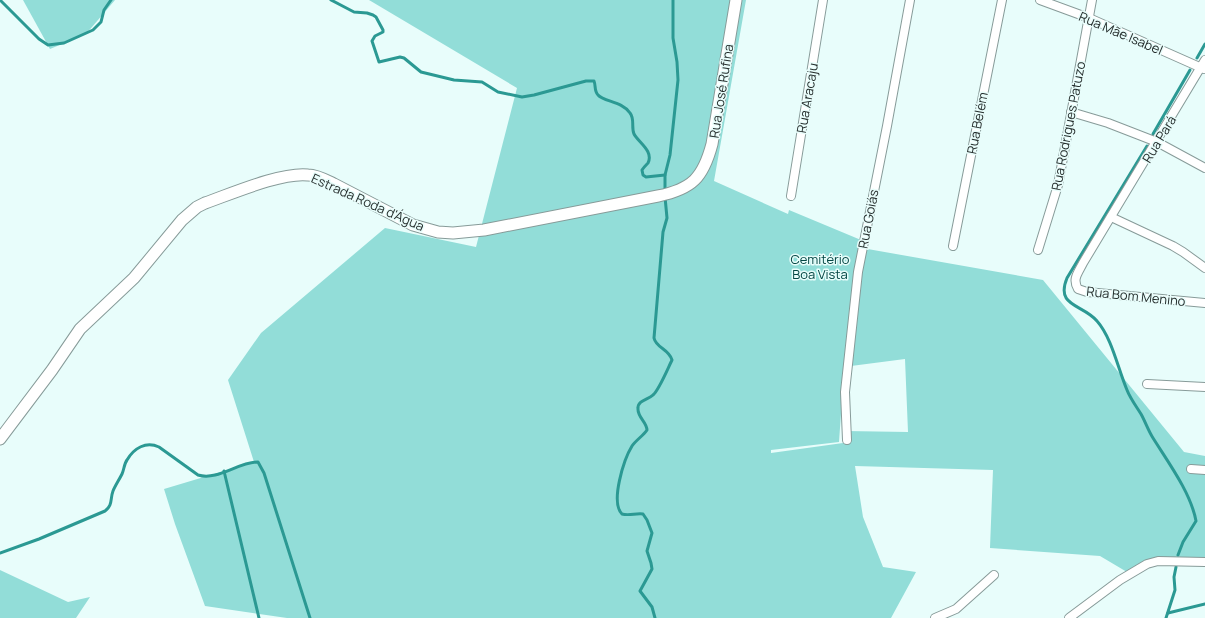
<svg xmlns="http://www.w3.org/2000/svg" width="1205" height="618" font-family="Manrope,sans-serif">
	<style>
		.green { fill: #92ddd8 }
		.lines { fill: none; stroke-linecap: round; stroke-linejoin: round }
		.stream { stroke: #2b9993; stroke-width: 3 }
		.minor-casing { stroke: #879b99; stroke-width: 10 }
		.tertiary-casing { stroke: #879b99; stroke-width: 13 }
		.minor { stroke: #fff; stroke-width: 8 }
		.tertiary { stroke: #fff; stroke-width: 11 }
		.labels { text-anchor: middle; stroke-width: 3; stroke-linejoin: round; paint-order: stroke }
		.street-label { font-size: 13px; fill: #252d2c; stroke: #e8fdfb }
		.park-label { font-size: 13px; fill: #034643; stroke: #e8fdfb }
	</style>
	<rect width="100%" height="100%" fill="#e8fdfb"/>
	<g class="green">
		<polygon points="23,0 115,0 86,34 50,49"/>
		<polygon points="369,0 746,0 714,181 788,214 789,210 861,240 846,342 839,442 771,450 771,453 843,443 845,431 908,432 905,359 851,366 862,248 1043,280 1184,452 1205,456 1205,563 1164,561 1127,572 1100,556 990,548 993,470 855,466 863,517 883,567 916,572 891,618 287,618 205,606 175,524 164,489 254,462 228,380 261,333 385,228 476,247 517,88"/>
		<polygon points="0,570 68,602 90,597 76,618 0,618"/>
	</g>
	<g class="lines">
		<g class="stream">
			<polyline points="0,0 39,39 48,45 64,43 93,30 101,22 104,10 111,0"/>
			<path d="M 331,0 L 354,12 L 367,13 L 373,15 L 376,17 L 383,30 L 383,32 L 375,36 L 372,41 L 379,62 L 400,57 L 404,58 L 421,72 L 454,80 L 482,82 L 498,92 L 522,97 L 534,95 L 586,81 L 594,81 C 596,86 594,91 598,95 C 604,102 622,101 630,113 C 635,119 631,127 634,134 C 638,142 654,151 648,163 C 646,165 644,167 642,170 L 643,175 L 646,177 L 665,175"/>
			<polyline points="1197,58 1205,44"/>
			<polyline points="1153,134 1190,70"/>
			<path d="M 1147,146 L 1067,278 C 1055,307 1083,304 1097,321 C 1112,338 1118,369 1127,390 C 1130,398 1136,406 1141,414 C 1145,421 1148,430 1153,438 C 1168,462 1191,493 1196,521 L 1183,542 L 1178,555"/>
			<polyline points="665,191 665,175 670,155 678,80 677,62 673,38 673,0"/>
			<polyline points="224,471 259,618"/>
			<path d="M 0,553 L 39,539 L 105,511 C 113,505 110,499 113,491 C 115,486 119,480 122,474 C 124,470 124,464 127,460 C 134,448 146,441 159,447 L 198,475 C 218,481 238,462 258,462 L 264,473 L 310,618"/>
			<polyline points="1168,613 1205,604"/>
			<path d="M 655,618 L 652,607 L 640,591 L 652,569 L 651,563 L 647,551 L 652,533 L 647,520 L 643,514 C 636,513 629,516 622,514 C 610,502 624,459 632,446 C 636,440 643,436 647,430 C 647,422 637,417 638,408 C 638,400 648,400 653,395 C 659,390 668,368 672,360 C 669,349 656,348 654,338 L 663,232 L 667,218 L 665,197"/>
			<polyline points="1166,618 1175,590 1174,577 1176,567"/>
		</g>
		<g class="minor-casing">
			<g id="minor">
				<polyline points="1040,0 1089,18 1204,69"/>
				<path d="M 1205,60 L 1083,263 C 1078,273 1072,279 1078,289 L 1087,292 L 1205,303"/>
				<polyline points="1071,112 1108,123 1157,142 1205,168"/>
				<polyline points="791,196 823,0"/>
				<polyline points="1111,217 1173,246 1183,252 1205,268"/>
				<polyline points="953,246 1002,0"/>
				<polyline points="1038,250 1058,185 1092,0"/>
				<polyline points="1147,384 1205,387"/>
				<polyline points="847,440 845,392 858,272 887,126 910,0"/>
				<polyline points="1191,469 1205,470"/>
				<polyline points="935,618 956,609 994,575"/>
				<polyline points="1069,618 1120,580 1147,564 1158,561 1205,562"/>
			</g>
		</g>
		<g class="tertiary-casing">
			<path id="tertiary" d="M 0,439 L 52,370 L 80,329 L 134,278 L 182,220 L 197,207 L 205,203 C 231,194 281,172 308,175 C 317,175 326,180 334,184 L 413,225 L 438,232 L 453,233 L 484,230 L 658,196 C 692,189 703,178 712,144 L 736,0"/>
		</g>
		<use href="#minor" class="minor"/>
		<use href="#tertiary" class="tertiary"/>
	</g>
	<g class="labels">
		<g class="street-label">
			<text transform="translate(1121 33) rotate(23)" y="5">Rua Mãe Isabel</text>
			<text transform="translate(721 91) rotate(-81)" y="5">Rua José Rufina</text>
			<text transform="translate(807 98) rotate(-80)" y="5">Rua Aracaju</text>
			<text transform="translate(977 123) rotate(-79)" y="5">Rua Belém</text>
			<text transform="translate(1068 126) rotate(-79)" y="5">Rua Rodrigues Patuzo</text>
			<text transform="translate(1159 139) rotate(-59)" y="5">Rua Pará</text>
			<text transform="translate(368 202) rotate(24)" y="5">Estrada Roda d'Água</text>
			<text transform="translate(868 219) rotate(-79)" y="5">Rua Goiás</text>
			<text transform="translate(1136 296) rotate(6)" y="5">Rua Bom Menino</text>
		</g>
		<g class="park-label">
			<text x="820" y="264">Cemitério<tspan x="820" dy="15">Boa Vista</tspan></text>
		</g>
	</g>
</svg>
